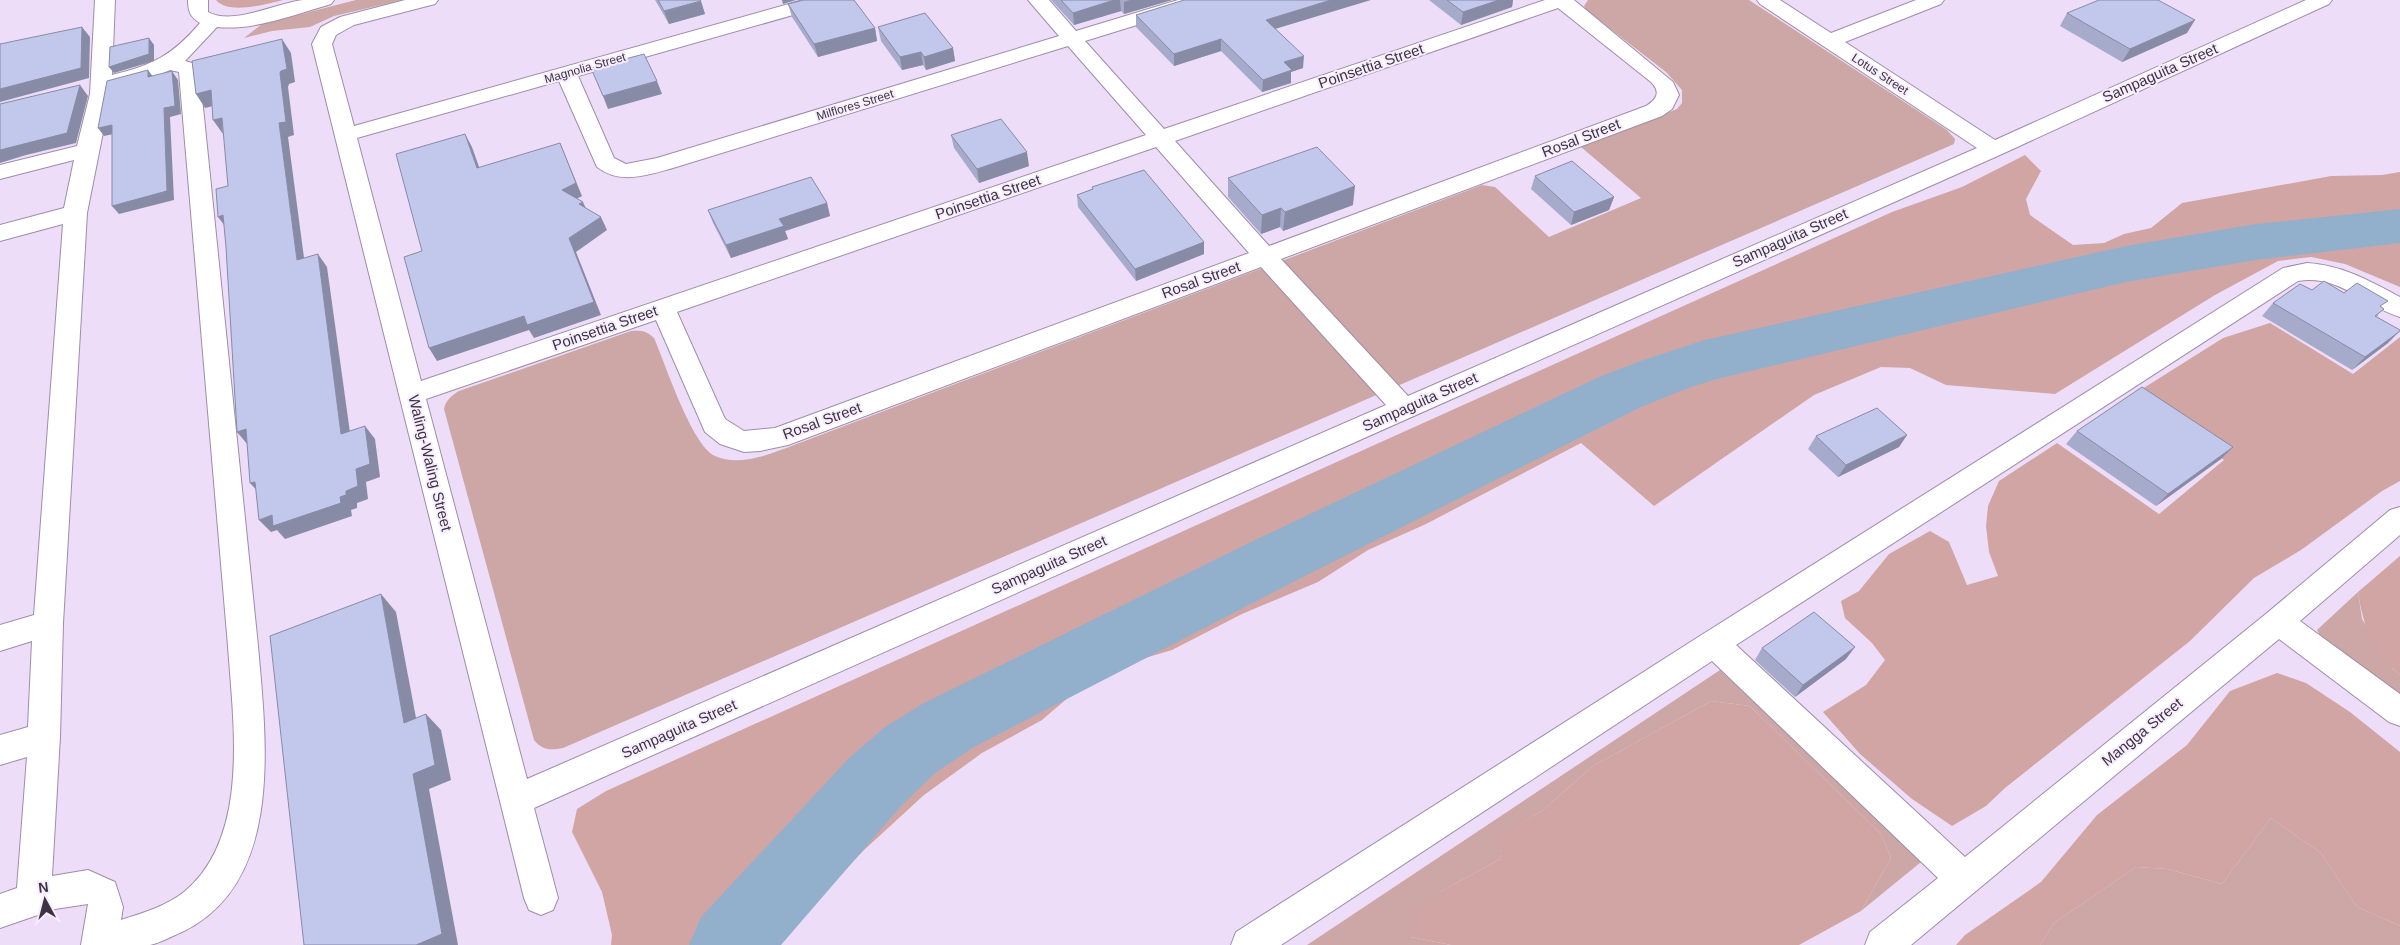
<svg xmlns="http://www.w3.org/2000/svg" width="2400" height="945" font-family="Arial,sans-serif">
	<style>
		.green { fill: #cda6a6 }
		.forest { fill: #d1a5a4 }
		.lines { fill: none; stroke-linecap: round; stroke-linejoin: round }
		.river { fill: #92b0cb; fill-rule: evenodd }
		.minor-casing { stroke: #9e8da8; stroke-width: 2 }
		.minor { fill: #fff; fill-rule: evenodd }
		.wall { fill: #a7abcb }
		.shaded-wall { fill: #888ba5 }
		.building { fill: #c2c7ec; stroke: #888ba5 }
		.labels { text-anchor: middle; stroke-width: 4; stroke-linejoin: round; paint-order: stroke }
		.far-street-label { font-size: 12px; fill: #3c3541; stroke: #f8edfe }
		.street-label { font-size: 15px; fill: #3c3541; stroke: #f8edfe }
	</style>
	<rect width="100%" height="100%" fill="#eeddf9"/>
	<g class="green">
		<polygon points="356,0 403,0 334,16 310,27 272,31 244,38 262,24"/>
		<polygon points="1588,0 1749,0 1947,130 1955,139 1954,144 1395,387 1279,262 1482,185 1495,187 1549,237 1641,198 1581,147 1677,109 1682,103 1682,90 1666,72 1586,10 1584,6"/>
		<path d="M 1265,267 L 1381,393 L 563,748 C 550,750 543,751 534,740 L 444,409 C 446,400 451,396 459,391 L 631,331 C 641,330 647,331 654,338 C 665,363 692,446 715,456 C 740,467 770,454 794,445 Z"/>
		<polygon points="2358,592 2362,619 2393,669 2400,675 2400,694 2321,637 2317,630"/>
		<polygon points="1720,670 1921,862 1861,911 1891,858 1881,834 1750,706 1711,701 1593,766 1543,810 1505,833 1500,859 1440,892 1411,937 1451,945 1307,945"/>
		<polygon points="2271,818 2321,853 2357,907 2400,926 2400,945 2040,945 2054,923 2136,867 2167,869 2222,884"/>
	</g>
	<g class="forest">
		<path d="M 216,0 L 283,0 C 267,4 228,15 216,0 Z"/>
		<polygon points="2025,155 2041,171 2026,199 2030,215 2073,245 2104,243 2124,234 2151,228 2182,203 2331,176 2382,175 2400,172 2400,287 2345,264 2311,257 2278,261 2215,295 2055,394 1946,385 1910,368 1881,367 1814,395 1654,506 1581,443 1426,524 1368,550 1318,582 1242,614 1172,650 1098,672 1042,720 982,753 924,795 863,851 776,945 611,945 612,935 602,892 572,832 577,809 606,791 1892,212 1962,187"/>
		<polygon points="2270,323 2353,374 2400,337 2400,481 2382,491 2301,550 2254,578 2190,641 2005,788 1986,806 1952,826 1912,799 1860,754 1823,712 1866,685 1885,660 1872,643 1845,618 1841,601 1859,591 1889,554 1930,531 1949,542 1967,585 1998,576 1989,552 1986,526 1988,506 1999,481 2057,443 2159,514 2224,460 2131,396 2223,338"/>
		<path d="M 2400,556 L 2400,675 C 2373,652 2363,626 2358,592 Z"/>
		<polygon points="2277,673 2306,683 2350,712 2400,752 2400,926 2357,907 2321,853 2271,818 2222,884 2167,869 2136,867 2054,923 2040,945 1956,945 1965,935 2041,882 2097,815 2187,745 2230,691"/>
		<polygon points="1711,701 1750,706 1881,834 1891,858 1861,911 1799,945 1451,945 1411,937 1417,915 1440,892 1500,859 1504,833 1543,810 1593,766"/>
	</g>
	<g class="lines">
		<polygon class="river" points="2400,209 2400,243 2256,260 2126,282 1713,380 1683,390 1641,407 1299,579 974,747 935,773 901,806 781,945 689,945 701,917 849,758 885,727 924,703 1253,541 1599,377 1643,360 1705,340 2126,246 2256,224"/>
		<g class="minor-casing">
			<g id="minor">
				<path d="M 95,0 L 115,0 L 112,75 C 153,65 173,55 200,23 C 190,17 188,11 188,0 L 208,0 L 208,12 C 233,26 276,3 303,0 C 313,0 324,0 334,0 L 331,4 C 296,14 254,31 217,27 L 185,61 L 196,64 L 199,68 L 258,646 C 266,739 285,883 182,932 C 172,936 160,943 150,945 C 131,945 101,945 81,945 L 88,904 L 55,909 L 0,928 L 0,894 L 17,888 L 27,757 L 0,765 L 0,735 L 28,727 L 32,641 L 0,651 L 0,625 L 34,615 L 63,224 L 0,241 L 0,225 L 64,208 L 74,160 L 0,179 L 0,165 L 77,146 L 90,94 ZM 170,70 L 179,72 L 228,646 C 233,722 251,837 184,892 C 166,906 143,913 121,920 L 123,907 L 115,882 L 88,870 L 52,876 L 60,737 L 63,623 L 87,213 L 112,87 L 154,77 Z"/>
				<path d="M 405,0 L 438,0 L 435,4 L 354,25 L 336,35 L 332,44 L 354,126 L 803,0 L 835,0 L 832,4 L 578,76 L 614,158 L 626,164 L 657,158 L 1059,36 L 1028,0 L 1049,0 L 1076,31 L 1178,0 L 1208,0 L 1205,4 L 1085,41 L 1164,129 L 1545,0 L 1574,0 L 1673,82 L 1679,95 L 1672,109 L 1662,116 L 1281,259 L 1408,396 L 1977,148 L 1760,4 L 1757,0 L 1780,0 L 1831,33 L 1916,0 L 1944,0 L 1941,4 L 1845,42 L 1995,140 L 2306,0 L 2332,0 L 2329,4 L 2002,154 L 534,808 L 558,898 L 553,910 L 541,915 L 529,910 L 524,898 L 312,44 L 321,27 L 340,17 ZM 1558,8 L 1651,82 C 1661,92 1657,99 1646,106 L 1269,246 L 1175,141 ZM 1068,46 L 1146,135 L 421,381 L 357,138 L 559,81 L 597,167 C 620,185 648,175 673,168 ZM 1156,147 L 1249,253 L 775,428 L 744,431 L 725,419 L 677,312 ZM 1261,267 L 1386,405 L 527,779 L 426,399 L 656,320 L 705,432 L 720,444 L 744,452 L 760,451 L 788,445 Z"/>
				<path d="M 2307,263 C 2342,265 2370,281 2400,297 L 2400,317 C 2364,306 2339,274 2298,281 L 1736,645 L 1965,857 L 2267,613 L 2390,510 L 2400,507 L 2400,535 L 2300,621 L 2400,694 L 2400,726 L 2389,722 L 2279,639 L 1911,945 L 1865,945 L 1870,932 L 1938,878 L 1712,661 L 1281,945 L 1231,945 L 1236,932 L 1703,634 L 2283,268 Z"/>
			</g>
		</g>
		<use href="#minor" class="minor"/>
	</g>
	<g class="wall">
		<polygon points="655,0 700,0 705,14 669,24"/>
		<polygon points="1051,0 1172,0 1124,14 1121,11 1074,25"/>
		<polygon points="1429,0 1513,0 1512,7 1461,25"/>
		<polygon points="788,4 875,28 877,41 818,57 792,17"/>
		<polygon points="2067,13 2187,33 2122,62 2060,26"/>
		<polygon points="1136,15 1276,29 1303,68 1291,72 1291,83 1262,92 1221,51 1174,66 1136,27"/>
		<polygon points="878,27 953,48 955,61 926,70 923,65 902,70 881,41"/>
		<polygon points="951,135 1029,166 979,183 954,148"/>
		<polygon points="1535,176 1614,197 1609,210 1571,225 1531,189"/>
		<polygon points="1228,178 1353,205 1283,231 1280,227 1261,234 1228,197"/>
		<polygon points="1092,187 1204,242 1204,254 1136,281 1078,207 1077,195 1092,189"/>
		<polygon points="827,203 830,216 785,231 788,239 731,258 713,223 708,210"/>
		<polygon points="2312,290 2344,293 2382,307 2377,317 2388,343 2352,370 2262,316 2273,303"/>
		<polygon points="2077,431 2221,459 2156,506 2066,444"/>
		<polygon points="1907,435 1899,447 1838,477 1808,449 1816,436"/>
		<polygon points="1762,648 1846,659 1795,697 1755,660"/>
	</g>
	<g class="shaded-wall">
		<polygon points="782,0 796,0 783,4"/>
		<polygon points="1114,0 1120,0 1121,11 1074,25 1073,13"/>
		<polygon points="1130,0 1172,0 1124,14 1124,2"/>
		<polygon points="1331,0 1371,0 1265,32 1266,20"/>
		<polygon points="1499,0 1513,0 1512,7 1461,25 1463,12"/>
		<polygon points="701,1 705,14 669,24 664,11"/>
		<polygon points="2195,20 2187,33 2122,62 2130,49"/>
		<polygon points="82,27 90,37 89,78 0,102 0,89"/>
		<polygon points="875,28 877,41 818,57 814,44"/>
		<polygon points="149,38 154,45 154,61 114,73 109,67"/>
		<polygon points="282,39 291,53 295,82 289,84 288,87 294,135 288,137 306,273 297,260 279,123 280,73"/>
		<polygon points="1221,39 1221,51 1174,66 1174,54"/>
		<polygon points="953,48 955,61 926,70 924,57"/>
		<polygon points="921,52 923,65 902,70 900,57"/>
		<polygon points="1304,56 1303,68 1291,72 1291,83 1262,92 1263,80 1284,62"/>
		<polygon points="148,70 154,78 148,77"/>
		<polygon points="172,71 178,80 181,114 170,117 174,200 119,214 112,206"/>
		<polygon points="657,81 662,94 608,109 603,96"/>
		<polygon points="80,85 88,96 76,143 26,155 0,163 0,150"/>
		<polygon points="211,90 221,104 205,108 196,94"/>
		<polygon points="222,118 223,134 213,120"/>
		<polygon points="112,125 118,133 104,136 98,128"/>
		<polygon points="465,134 472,147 484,181 477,168"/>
		<polygon points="560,143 582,196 569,203 562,190"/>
		<polygon points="1027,152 1029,166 979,183 977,169"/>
		<polygon points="1355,186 1353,205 1283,231 1285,212"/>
		<polygon points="1614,197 1609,210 1571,225 1574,212"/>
		<polygon points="583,202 589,215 579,204"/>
		<polygon points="827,203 830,216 785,231 788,239 731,258 726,245 779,219"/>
		<polygon points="1281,208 1280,227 1261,234 1262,215"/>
		<polygon points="223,215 228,230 218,217"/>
		<polygon points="601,217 607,230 576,252 601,315 534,338 529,330 437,361 429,348 569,238"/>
		<polygon points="1204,242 1204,254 1136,281 1135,269"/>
		<polygon points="318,254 327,267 352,447 341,434"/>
		<polygon points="2400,331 2388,343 2352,370 2365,357"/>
		<polygon points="365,426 375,439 380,477 366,482 368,499 357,503 357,508 351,510 352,516 285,539 277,530 271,532 259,520 272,515 340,497 346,491 356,469"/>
		<polygon points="246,429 248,445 237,432"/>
		<polygon points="1907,435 1899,447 1838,477 1846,465"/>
		<polygon points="2233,447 2221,459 2156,506 2168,494"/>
		<polygon points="255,482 262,496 250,483"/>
		<polygon points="381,594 396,612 420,739 404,723"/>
		<polygon points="1855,647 1846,659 1795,697 1803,685"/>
		<polygon points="426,714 441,730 451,780 429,789 458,945 416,945 413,774"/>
	</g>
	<g class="building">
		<polygon points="658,0 700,0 701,1 664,11"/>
		<polygon points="804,0 854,0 875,28 814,44 788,4"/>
		<polygon points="1061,0 1114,0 1073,13"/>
		<polygon points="1184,0 1331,0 1266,20 1304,56 1284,62 1292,70 1263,80 1221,39 1174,54 1136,15"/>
		<polygon points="1447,0 1499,0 1463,12"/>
		<polygon points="2099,0 2158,0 2195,20 2130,49 2067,13"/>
		<polygon points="925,13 953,48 924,57 921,52 900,57 878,27"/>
		<polygon points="82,27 81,68 0,89 0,44"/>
		<polygon points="149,38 149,54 109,67 110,47"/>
		<polygon points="282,39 287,69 281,71 280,73 286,122 279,123 297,260 318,254 341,434 365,426 370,464 356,469 358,486 346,491 346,495 340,497 341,503 273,526 272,515 259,520 255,482 250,483 246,429 237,432 226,247 223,215 218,217 216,189 228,186 222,118 213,120 211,90 196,94 192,61"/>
		<polygon points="644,54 657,81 603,96 591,68"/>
		<polygon points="148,70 148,77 172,71 175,106 164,108 167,191 112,206 112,125 98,128 107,81"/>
		<polygon points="80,85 67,133 0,150 0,104"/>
		<polygon points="1001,119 1027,152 977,169 951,135"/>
		<polygon points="465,134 477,168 560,143 576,183 562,190 583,202 579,204 601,217 569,238 594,302 527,325 524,316 429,348 404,257 422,251 396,154"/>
		<polygon points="1317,147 1355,186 1285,212 1281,208 1262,215 1228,178"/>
		<polygon points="1572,161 1614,197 1574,212 1535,176"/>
		<polygon points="1144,170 1204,242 1135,269 1077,195 1093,189 1092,187"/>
		<polygon points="811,177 827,203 779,219 784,226 726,245 708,210"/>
		<polygon points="2324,281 2344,293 2357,283 2388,301 2380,306 2384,309 2375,316 2400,330 2400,331 2365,357 2273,303 2300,284 2312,290"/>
		<polygon points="2142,387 2233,447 2168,494 2077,431"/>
		<polygon points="1877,408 1907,435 1846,465 1816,436"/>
		<polygon points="381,594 404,723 426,714 435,765 413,774 442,934 416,945 304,945 270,636"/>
		<polygon points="1814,612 1855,647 1803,685 1762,648"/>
	</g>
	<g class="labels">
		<g class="far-street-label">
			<text transform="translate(585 68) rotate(-16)" y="4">Magnolia Street</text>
			<text transform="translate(1880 74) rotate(33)" y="4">Lotus Street</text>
			<text transform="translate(855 105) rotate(-17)" y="4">Milflores Street</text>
		</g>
		<g class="street-label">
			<text transform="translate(1371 66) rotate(-19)" y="5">Poinsettia Street</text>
			<text transform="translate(2160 73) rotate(-24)" y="5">Sampaguita Street</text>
			<text transform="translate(1581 138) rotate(-21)" y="5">Rosal Street</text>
			<text transform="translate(988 197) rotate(-19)" y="5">Poinsettia Street</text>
			<text transform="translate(1790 238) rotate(-24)" y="5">Sampaguita Street</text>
			<text transform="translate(1201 280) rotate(-20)" y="5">Rosal Street</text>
			<text transform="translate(605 328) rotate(-19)" y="5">Poinsettia Street</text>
			<text transform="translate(1420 402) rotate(-24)" y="5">Sampaguita Street</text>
			<text transform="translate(822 421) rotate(-20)" y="5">Rosal Street</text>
			<text transform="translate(430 463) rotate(76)" y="5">Waling-Waling Street</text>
			<text transform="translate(1049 565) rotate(-24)" y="5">Sampaguita Street</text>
			<text transform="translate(679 729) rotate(-24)" y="5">Sampaguita Street</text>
			<text transform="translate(2142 732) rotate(-39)" y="5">Mangga Street</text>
		</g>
	</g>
	<g transform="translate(45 900) rotate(353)" stroke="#f8edfe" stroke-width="4" paint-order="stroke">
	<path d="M0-4L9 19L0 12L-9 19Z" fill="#3c3541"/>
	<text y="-8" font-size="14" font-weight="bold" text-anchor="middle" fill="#3c3541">N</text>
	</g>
</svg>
